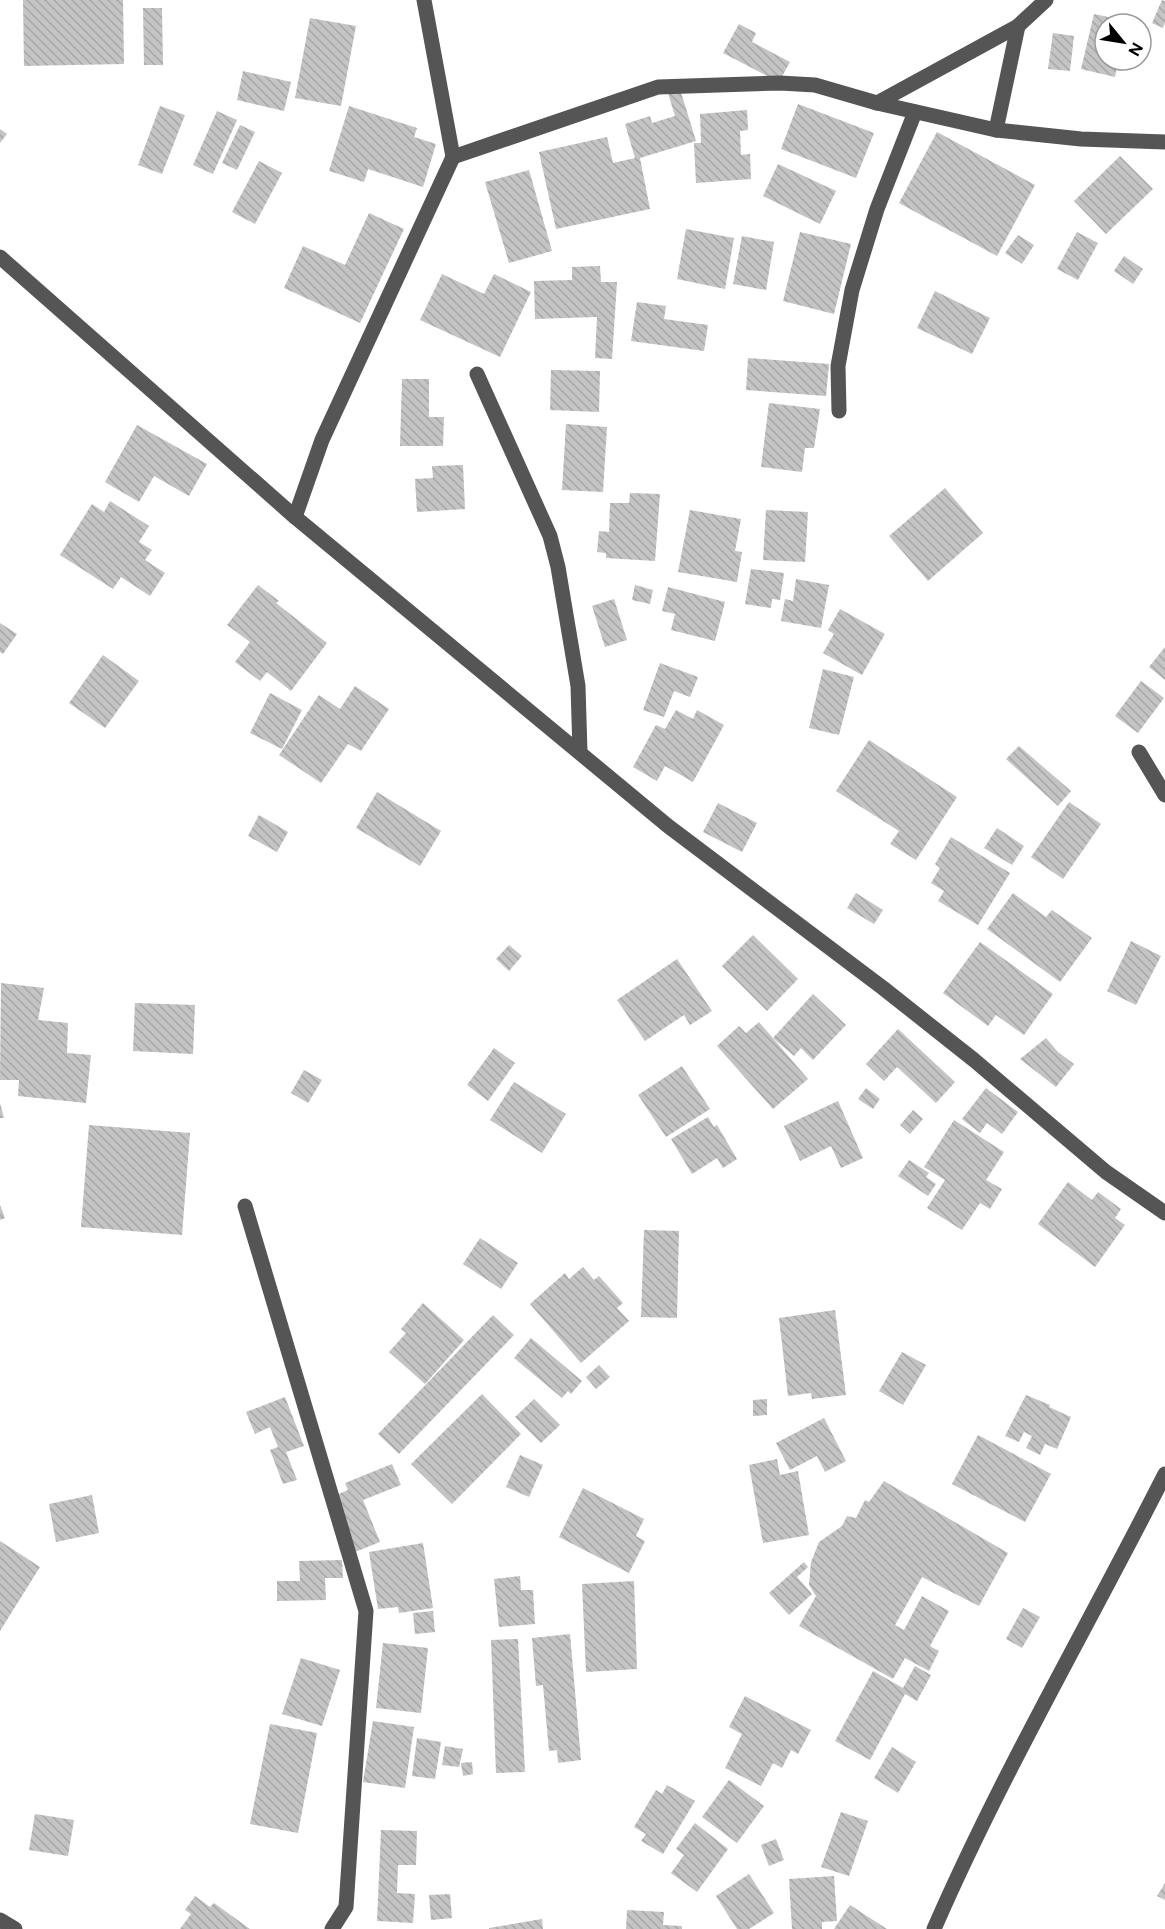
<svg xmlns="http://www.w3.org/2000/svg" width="1165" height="1929" font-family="Figtree,sans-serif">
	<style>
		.building { fill: url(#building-back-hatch) }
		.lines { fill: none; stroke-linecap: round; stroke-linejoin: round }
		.minor { stroke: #555; stroke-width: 15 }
	</style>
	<defs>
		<pattern id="building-back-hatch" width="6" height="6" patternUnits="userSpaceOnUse" patternTransform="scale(1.5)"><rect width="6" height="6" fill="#c4c4c4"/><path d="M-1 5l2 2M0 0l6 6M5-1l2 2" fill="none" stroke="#a7a7a7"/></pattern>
	</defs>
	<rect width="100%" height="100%" fill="#fff"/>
	<g class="building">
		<polygon points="23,0 123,0 124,64 24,66"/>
		<polygon points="1162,0 1165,1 1165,22 1163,28 1152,23"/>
		<polygon points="143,8 162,8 163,65 144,65"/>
		<polygon points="1094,14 1127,21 1127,24 1105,24 1105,60 1118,60 1115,77 1081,69"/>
		<polygon points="310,18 356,26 341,106 295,98"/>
		<polygon points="739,24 756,33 752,42 790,62 779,82 723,53"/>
		<polygon points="1053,33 1074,36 1070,71 1048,69"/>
		<polygon points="243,71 291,82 284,111 237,100"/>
		<polygon points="680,89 696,141 640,158 650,209 556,229 539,152 607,137 613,163 635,158 625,124 650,116 652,123 675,116 668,93"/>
		<polygon points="798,104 874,133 856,178 781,149"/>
		<polygon points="160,106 185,115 162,174 138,165"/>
		<polygon points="349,106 417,128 414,137 436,144 423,187 368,169 364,182 329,171"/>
		<polygon points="747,110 748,130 740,131 741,155 750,154 751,179 696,183 694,143 701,143 700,114"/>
		<polygon points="217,111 237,120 213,174 193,165"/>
		<polygon points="240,125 255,132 237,170 222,163"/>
		<polygon points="0,129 7,134 0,143"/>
		<polygon points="937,132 1035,185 997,256 899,203"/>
		<polygon points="1120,156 1153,189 1106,234 1074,201"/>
		<polygon points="259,161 282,173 255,224 232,212"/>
		<polygon points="778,164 836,191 820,224 763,196"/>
		<polygon points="529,170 552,251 509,263 485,182"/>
		<polygon points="369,213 404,229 360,323 284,288 303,246 345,265"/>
		<polygon points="686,229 734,238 725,289 677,279"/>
		<polygon points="800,232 851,244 834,314 783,301"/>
		<polygon points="1077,232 1098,243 1078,280 1057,269"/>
		<polygon points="1018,235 1034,245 1022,264 1005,253"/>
		<polygon points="742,236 774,242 766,290 733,284"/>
		<polygon points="1124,256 1143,269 1133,284 1114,271"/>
		<polygon points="600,266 601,282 617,282 612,359 595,358 597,317 535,319 534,281 572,280 572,267"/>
		<polygon points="442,274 484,294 494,274 531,292 500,357 420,320"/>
		<polygon points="935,291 990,318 972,354 917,328"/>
		<polygon points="637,302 666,306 664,319 708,325 704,351 631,341"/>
		<polygon points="748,358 829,364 826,396 746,390"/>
		<polygon points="551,370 600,371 599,412 550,410"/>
		<polygon points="402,379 429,379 429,417 444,417 443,446 400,446"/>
		<polygon points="769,403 820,409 814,448 805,448 802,472 761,467"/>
		<polygon points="566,424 607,427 603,492 562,490"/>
		<polygon points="137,425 207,464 189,496 154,476 139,502 105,482"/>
		<polygon points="463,465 465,509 417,512 415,479 433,478 432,466"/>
		<polygon points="945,488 983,533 928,581 889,536"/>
		<polygon points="630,493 660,494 655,561 606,558 606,553 597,552 599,531 609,532 610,503 629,503"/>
		<polygon points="110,501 149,526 139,542 152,550 145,560 165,573 150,596 121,577 113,589 60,555 92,504 104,512"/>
		<polygon points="690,510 741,519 735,551 742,552 737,582 678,572"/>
		<polygon points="766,510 808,512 805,562 763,560"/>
		<polygon points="751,569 784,573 780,600 772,599 771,608 745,604"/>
		<polygon points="796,579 829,585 821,628 781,621 785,599 793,601"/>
		<polygon points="258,585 279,601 276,603 327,643 291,691 267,672 260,681 235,662 250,642 227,625"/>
		<polygon points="635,585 653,590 650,604 632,600"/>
		<polygon points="668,587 725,602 715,641 671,630 675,614 662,611"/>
		<polygon points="614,599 627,640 605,647 592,606"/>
		<polygon points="840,609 885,634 862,675 823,653 834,634 828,630"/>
		<polygon points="0,623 17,634 3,654 0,652"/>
		<polygon points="1165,647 1165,680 1149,667"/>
		<polygon points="103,655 139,681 105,728 69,703"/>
		<polygon points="660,663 698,677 690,697 674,691 664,717 643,710"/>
		<polygon points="823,669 854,677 839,735 809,728"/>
		<polygon points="1141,681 1164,698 1138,733 1115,716"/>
		<polygon points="355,686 389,709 361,751 348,744 321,783 279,755 319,695 340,709"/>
		<polygon points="270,693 302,710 282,749 250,733"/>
		<polygon points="676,710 693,719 697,710 724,725 693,782 665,766 657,781 633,767 656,725 665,729"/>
		<polygon points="869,740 957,797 916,860 890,844 899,831 836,791"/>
		<polygon points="1019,746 1071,791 1058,806 1006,759"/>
		<polygon points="377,792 441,831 420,866 356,828"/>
		<polygon points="1069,802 1101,824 1063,879 1031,857"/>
		<polygon points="718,803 757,823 742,852 703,832"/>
		<polygon points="259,815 288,832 277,852 248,836"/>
		<polygon points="997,828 1024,846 1012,865 984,848"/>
		<polygon points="951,837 1010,873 978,925 938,901 944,891 931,883 940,868 935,864"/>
		<polygon points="856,893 883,910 874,924 847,908"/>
		<polygon points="1013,893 1046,917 1052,910 1092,938 1060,982 987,929"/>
		<polygon points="753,935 798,979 767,1011 722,966"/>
		<polygon points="1131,941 1161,956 1136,1005 1107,991"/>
		<polygon points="980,942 1053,994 1024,1035 996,1015 988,1026 943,993"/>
		<polygon points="509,945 522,956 509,971 496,959"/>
		<polygon points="677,959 712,1011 690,1025 684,1015 645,1041 617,1000"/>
		<polygon points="1,983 44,988 38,1020 68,1023 67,1053 91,1055 86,1103 18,1096 19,1080 0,1080"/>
		<polygon points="813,994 846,1025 813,1060 801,1048 794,1056 773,1038"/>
		<polygon points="135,1003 195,1005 193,1054 133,1051"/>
		<polygon points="759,1022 808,1079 773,1109 717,1046 739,1026 746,1033"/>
		<polygon points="898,1029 955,1082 936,1103 897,1067 884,1081 866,1064"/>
		<polygon points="1046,1038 1058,1052 1074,1064 1056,1087 1020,1059"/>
		<polygon points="494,1048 515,1063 488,1101 467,1085"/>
		<polygon points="682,1066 710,1109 666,1137 638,1095"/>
		<polygon points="304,1070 322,1080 308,1103 291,1093"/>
		<polygon points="514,1082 566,1114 542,1153 490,1120"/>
		<polygon points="866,1088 880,1099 873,1109 858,1099"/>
		<polygon points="986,1088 1018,1112 1002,1134 987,1123 980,1133 962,1119"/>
		<polygon points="838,1101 863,1158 841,1168 831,1146 800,1161 784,1126"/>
		<polygon points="0,1103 4,1118 0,1118"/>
		<polygon points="913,1110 923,1119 910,1134 900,1125"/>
		<polygon points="708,1117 714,1127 717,1125 737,1159 723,1168 717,1158 692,1174 671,1139"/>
		<polygon points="954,1120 1004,1152 986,1180 1002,1189 990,1209 980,1203 962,1230 927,1208 945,1180 924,1167"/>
		<polygon points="89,1125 190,1133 182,1235 81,1227"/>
		<polygon points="909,1160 929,1173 926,1177 936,1184 928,1196 898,1176"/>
		<polygon points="1068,1182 1092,1200 1098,1192 1121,1209 1115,1218 1125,1225 1095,1267 1038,1224"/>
		<polygon points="0,1205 5,1218 0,1220"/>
		<polygon points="644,1230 679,1231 677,1318 641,1317"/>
		<polygon points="480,1238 518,1263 501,1289 463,1264"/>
		<polygon points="583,1267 594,1280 599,1276 623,1303 617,1308 629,1321 581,1363 530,1304 565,1273 569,1279"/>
		<polygon points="423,1303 464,1340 425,1384 389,1352 406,1333 401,1329"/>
		<polygon points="835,1310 846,1395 812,1399 811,1393 788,1396 779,1318"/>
		<polygon points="493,1315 514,1335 399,1454 378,1434"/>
		<polygon points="531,1338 582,1381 571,1394 568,1391 562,1398 514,1358"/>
		<polygon points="902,1352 926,1365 903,1405 879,1391"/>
		<polygon points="599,1365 610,1377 596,1389 586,1377"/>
		<polygon points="482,1394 521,1434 452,1504 411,1464"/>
		<polygon points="1026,1395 1050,1405 1049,1407 1071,1417 1057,1449 1045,1444 1040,1455 1026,1448 1032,1436 1024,1432 1019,1442 1005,1436"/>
		<polygon points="285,1397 304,1446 286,1452 297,1480 283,1484 270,1450 278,1447 270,1427 255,1434 246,1412"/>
		<polygon points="534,1399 560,1425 541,1443 515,1417"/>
		<polygon points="767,1399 767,1415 753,1416 753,1400"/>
		<polygon points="824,1418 846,1461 825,1472 817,1456 790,1470 776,1443"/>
		<polygon points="978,1435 1051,1474 1025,1522 952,1484"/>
		<polygon points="520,1455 543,1465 529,1497 506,1487"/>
		<polygon points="777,1459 780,1475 798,1471 809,1535 763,1543 749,1465"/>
		<polygon points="392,1464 401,1485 363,1500 380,1542 355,1552 334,1496 348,1490 345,1483"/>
		<polygon points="884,1481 1008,1553 979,1606 922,1577 895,1625 904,1630 922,1596 949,1611 930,1646 939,1651 929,1671 905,1658 893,1679 799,1626 816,1596 809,1585 811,1562 819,1542 842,1526 847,1516 856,1518 865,1500 869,1502"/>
		<polygon points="583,1488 644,1519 636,1536 645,1541 629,1573 559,1537"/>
		<polygon points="92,1495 99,1533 56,1542 49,1504"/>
		<polygon points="0,1541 40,1567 0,1631"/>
		<polygon points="423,1543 433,1608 399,1613 398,1607 378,1609 369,1552"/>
		<polygon points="342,1560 343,1578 325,1578 326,1600 277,1601 277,1581 300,1581 299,1561"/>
		<polygon points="804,1562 808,1567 797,1577 812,1594 789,1615 769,1593"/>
		<polygon points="520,1576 521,1590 533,1590 535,1624 499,1627 494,1579"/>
		<polygon points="634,1581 637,1669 586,1672 582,1584"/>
		<polygon points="1023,1608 1040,1617 1022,1648 1006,1639"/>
		<polygon points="433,1611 435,1632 415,1634 413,1613"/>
		<polygon points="570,1634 581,1760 558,1763 557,1750 549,1751 543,1685 536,1686 532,1638"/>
		<polygon points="518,1639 525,1772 496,1773 491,1640"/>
		<polygon points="383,1643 428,1648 421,1713 376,1708"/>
		<polygon points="301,1658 340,1670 322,1726 282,1714"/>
		<polygon points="915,1666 931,1675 917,1701 905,1694 870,1760 835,1741 873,1671 903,1688"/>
		<polygon points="745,1696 811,1730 798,1754 791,1750 782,1768 773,1763 761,1786 725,1768 742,1734 729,1727"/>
		<polygon points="373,1721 414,1727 405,1788 363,1782"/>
		<polygon points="270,1724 317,1733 298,1833 250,1824"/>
		<polygon points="417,1738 441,1742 435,1779 412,1776"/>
		<polygon points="445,1746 463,1749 459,1767 442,1765"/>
		<polygon points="892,1747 916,1762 898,1793 874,1778"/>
		<polygon points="472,1762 473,1774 463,1776 461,1763"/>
		<polygon points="729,1780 764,1806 737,1843 702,1817"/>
		<polygon points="667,1785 695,1801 663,1854 641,1841 646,1834 634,1827 656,1790 662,1794"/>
		<polygon points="841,1812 868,1821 849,1876 821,1867"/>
		<polygon points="35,1814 74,1820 68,1856 29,1850"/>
		<polygon points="695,1823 728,1849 697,1892 671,1873 684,1855 676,1849"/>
		<polygon points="381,1830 417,1831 416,1865 398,1865 397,1893 415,1894 413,1923 377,1921"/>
		<polygon points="776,1839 784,1860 769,1866 761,1845"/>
		<polygon points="749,1874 774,1913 749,1929 737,1929 716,1896"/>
		<polygon points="834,1876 837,1921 822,1922 822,1929 792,1929 789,1879"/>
		<polygon points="1165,1883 1165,1900 1157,1896"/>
		<polygon points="450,1894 452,1918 431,1920 429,1895"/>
		<polygon points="195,1896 210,1907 214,1903 250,1929 180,1929 191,1914 185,1910"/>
		<polygon points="850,1905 887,1929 834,1929"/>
		<polygon points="627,1910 664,1912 663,1925 682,1926 682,1929 626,1929"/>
		<polygon points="542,1919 543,1929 489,1929 489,1928"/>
	</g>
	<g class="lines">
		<g class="minor">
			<polyline points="877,103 1018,26 1046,0"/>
			<polyline points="996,130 1018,26"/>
			<polyline points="453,157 658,87 780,83 815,85 877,103 996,130 1081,139 1165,142"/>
			<polyline points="0,257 295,517 668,826 883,988 974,1060 1106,1172 1165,1213"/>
			<polyline points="477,374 550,536 558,567 578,686 580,752"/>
			<polyline points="839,411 838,366 852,290 877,209 915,112"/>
			<polyline points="295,517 322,440 453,157 424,0"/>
			<polyline points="1139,752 1165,795"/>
			<polyline points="245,1206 366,1611 346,1907 332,1929"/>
			<polyline points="0,1920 15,1929"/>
			<path d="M 934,1929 C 1002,1773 1088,1626 1165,1474"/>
		</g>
	</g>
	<g transform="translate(1123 42) rotate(120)"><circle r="28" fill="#ffffff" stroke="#999999" stroke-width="1.5"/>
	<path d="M0-4.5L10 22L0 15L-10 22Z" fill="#000000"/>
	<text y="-9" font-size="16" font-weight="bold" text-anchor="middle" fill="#000000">N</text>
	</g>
</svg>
